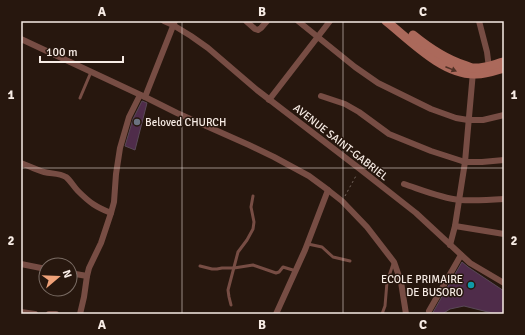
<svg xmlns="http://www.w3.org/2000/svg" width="525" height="335" font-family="Signika,sans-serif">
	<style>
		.building { fill: #4f2c4a; stroke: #594956 }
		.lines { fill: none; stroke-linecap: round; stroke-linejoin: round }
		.path { stroke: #74665e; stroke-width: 1; stroke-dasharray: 2 3; stroke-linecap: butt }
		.lane { stroke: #774d44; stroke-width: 3 }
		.street { stroke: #774d44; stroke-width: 6 }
		.secondary { stroke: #ab695b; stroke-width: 9 }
		.oneway { fill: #4f3025 }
		.grid { fill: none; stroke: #f7ece5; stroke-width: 1; stroke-opacity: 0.55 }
		.worship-dot { fill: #6b7280; stroke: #27170e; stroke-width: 1.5 }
		.culture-dot { fill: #0f9aa8; stroke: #27170e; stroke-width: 1.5 }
		.labels { text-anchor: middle; stroke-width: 3; stroke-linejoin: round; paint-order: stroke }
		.poi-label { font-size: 11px; fill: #f7ece5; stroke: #27170e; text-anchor: start }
		.street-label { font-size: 11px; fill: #f7ece5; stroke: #27170e }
		.neatline { fill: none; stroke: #f7ece5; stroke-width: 1.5 }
		.grid-label { font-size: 13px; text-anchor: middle; font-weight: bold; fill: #f7ece5 }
	</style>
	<rect width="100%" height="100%" fill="#27170e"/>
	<g class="building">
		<polygon points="142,101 147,103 135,150 125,146 133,119"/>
		<polygon points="462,262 468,267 504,291 504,314 496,314 464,306 450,309 442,314 432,314"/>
	</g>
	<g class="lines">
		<polyline class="path" points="345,196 357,174"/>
		<g class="lane">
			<polyline points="80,98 91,72"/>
			<polyline points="308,244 322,247 333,257 350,261"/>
			<polyline points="200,266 212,269 217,269 222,268 234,268 253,265 276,273 279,272 283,267 296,271"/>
			<polyline points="231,305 229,297 228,290 238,252 247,240 253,229 254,222 251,207 253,196"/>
			<polyline points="382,314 385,306 387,282 393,264"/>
		</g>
		<g class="street">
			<polyline points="164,21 173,25 191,36 208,48 257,90 360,169 416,213 470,263 504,283"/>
			<polyline points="246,21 255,29 258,30 261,28 267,21"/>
			<polyline points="298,21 355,67 378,83 431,109 456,118 468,120 483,120 504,115"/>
			<polyline points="479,21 487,52 489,68"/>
			<polyline points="21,39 145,97 177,113 249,145 274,157 309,176 328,190 342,201 367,227 394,262 401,282 406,314"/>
			<polyline points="321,96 345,104 359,112 389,134 431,151 465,162 482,162 504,160"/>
			<polyline points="145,97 175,21"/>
			<polyline points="269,100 330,21"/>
			<path d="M 21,163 C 29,166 36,170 44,172 C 52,174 59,173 66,177 C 70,180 74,187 78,191 C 90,203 96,207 111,213"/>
			<path d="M 404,184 C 422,190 441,198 460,200 C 475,201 490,200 504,199"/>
			<polyline points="455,226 504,234"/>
			<polyline points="450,245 455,226 465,162 473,72"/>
			<polyline points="21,264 46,269"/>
			<polyline points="70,273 87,276"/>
			<polyline points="429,311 461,255"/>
			<polyline points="21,312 35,314"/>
			<polyline points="49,314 56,314"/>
			<polyline points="80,314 84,297 87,276 89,268 101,243 111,213 114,202 116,174 120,148 129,117 140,95"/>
			<polyline points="276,314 305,250 328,190"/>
		</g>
		<g class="secondary">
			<path d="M 386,21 C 410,40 442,74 474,74 C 484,75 494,71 504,68"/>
			<path d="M 413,35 C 429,48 445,59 464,65 C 467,66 470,68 473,68 C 483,69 495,64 504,62"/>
		</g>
	</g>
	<defs><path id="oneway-solid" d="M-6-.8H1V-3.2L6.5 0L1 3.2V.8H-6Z"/></defs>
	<use class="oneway" href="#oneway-solid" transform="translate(451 69) rotate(22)"/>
	<path class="grid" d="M 182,21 L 182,314M 343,21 L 343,314M 21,168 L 504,168"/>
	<circle class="worship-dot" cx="137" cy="122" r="4"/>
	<circle class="culture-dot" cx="471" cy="285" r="4"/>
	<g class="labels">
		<g class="poi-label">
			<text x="145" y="126">Beloved CHURCH</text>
			<text x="463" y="283" text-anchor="end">ECOLE PRIMAIRE<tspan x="463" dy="13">DE BUSORO</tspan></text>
		</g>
		<g class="street-label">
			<text transform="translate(341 142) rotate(38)" y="4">AVENUE SAINT-GABRIEL</text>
		</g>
	</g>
	<rect width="525" height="335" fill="none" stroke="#27170e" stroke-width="44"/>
	<g transform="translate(58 277) rotate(71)"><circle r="19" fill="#27170e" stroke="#7a6c64"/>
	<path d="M0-3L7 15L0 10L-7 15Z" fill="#f0a279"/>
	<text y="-6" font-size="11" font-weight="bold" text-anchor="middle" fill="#f7ece5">N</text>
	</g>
	<path d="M40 56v6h83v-6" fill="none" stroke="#f7ece5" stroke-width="2"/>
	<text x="46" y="56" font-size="12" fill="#f7ece5" stroke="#27170e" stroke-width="3" paint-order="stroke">100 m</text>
	<rect x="22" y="22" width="481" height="291" class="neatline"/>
	<g class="grid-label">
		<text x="102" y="16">A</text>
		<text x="262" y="16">B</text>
		<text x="423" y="16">C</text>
		<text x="11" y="99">1</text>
		<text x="514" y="99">1</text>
		<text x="11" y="245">2</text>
		<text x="514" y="245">2</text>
		<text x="102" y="329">A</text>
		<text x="262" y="329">B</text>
		<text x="423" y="329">C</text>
	</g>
</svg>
